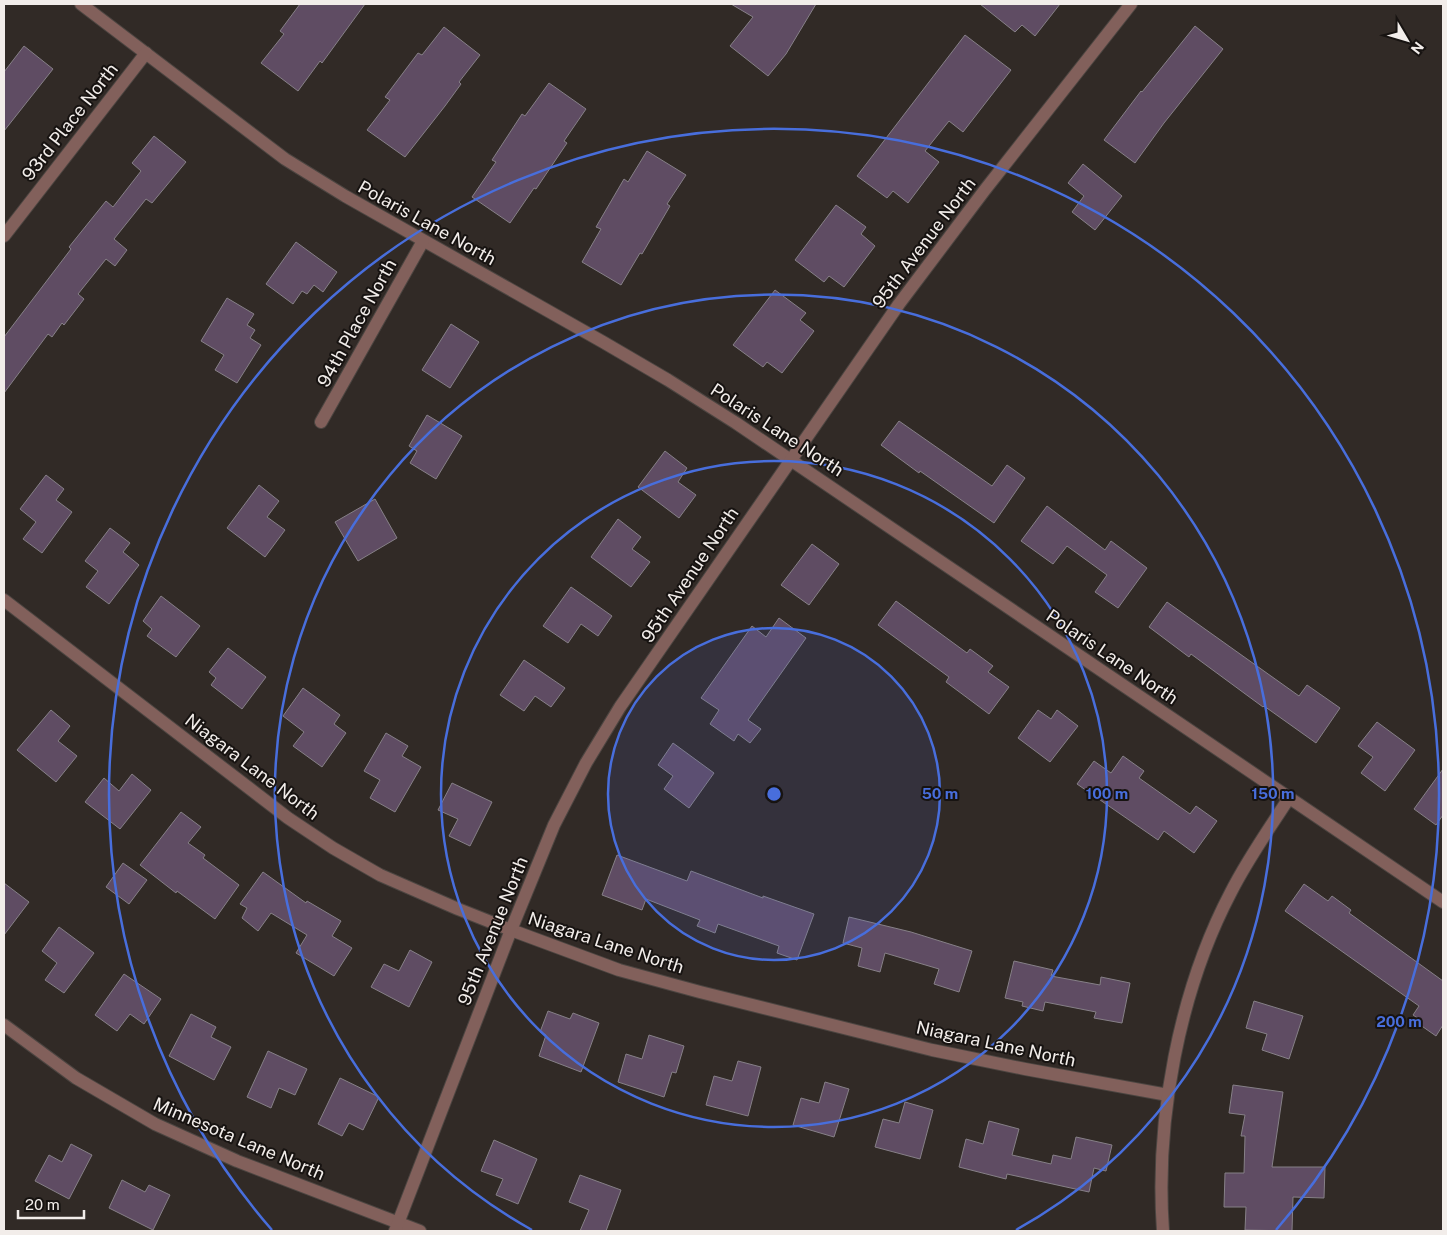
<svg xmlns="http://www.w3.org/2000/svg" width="1447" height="1235" font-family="'Public Sans',sans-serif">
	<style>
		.building { fill: #5f4c63; stroke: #868087 }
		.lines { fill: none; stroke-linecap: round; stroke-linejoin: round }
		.minor-casing { stroke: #4c4541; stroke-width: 14 }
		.minor { stroke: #82605b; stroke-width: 12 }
		.ring { fill: none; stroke: #486edc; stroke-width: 2.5 }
		.labels { text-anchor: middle; stroke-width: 4; stroke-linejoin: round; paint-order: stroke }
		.street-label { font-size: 18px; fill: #f2edea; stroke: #171311 }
		.centre { fill: #486edc; stroke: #171311; stroke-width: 2.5 }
		.ring-label { font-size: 15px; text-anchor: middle; font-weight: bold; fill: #486edc; stroke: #171311; stroke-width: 4; stroke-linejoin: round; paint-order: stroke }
	</style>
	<rect width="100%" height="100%" fill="#312a26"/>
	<g class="building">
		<polygon points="300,4 365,4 322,63 320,61 298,91 261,63 284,34 280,31"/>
		<polygon points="731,4 816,4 786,54 768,76 730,46 753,17"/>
		<polygon points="980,4 1060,4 1035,36 1022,25 1015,32"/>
		<polygon points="1195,26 1223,49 1164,123 1135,163 1104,140 1141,91 1142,92"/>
		<polygon points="444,27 480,55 459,82 461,84 445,106 405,157 367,130 390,100 385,97 418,53 422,55"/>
		<polygon points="965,35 1011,70 963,132 949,121 925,151 939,162 908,203 893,191 887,198 857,176"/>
		<polygon points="24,46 53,69 4,131 4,72"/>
		<polygon points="549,83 586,109 564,141 567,143 536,189 534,188 510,223 472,197 496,162 492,160 522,114 525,116"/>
		<polygon points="154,136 186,162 152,203 146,199 114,239 127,250 115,266 106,259 78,294 84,299 64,325 62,323 52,337 48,334 4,393 4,337 71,249 69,247 106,201 113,207 141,171 132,163"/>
		<polygon points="647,151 686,175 667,204 670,206 642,254 640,253 621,285 582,262 601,229 596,227 624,179 628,182"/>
		<polygon points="1083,164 1122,196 1095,230 1072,212 1084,196 1068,183"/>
		<polygon points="836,205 866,227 861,234 875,246 844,287 829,276 824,282 795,260"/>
		<polygon points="296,242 337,272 323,292 314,285 307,294 302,291 293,304 266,284"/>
		<polygon points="775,290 806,313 800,320 814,331 782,373 767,362 763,367 733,345"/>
		<polygon points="227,298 254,314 247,325 255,330 250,338 261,345 237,383 215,370 224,355 201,341"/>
		<polygon points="451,324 479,342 450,388 422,370"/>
		<polygon points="427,415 462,436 436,479 410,463 417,451 409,446"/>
		<polygon points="899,421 992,486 1007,465 1025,478 994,523 920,471 919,473 881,445"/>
		<polygon points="665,451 687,468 678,482 696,495 679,518 638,487"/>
		<polygon points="46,475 64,489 56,500 72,512 42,553 23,539 36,522 20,509"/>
		<polygon points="259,485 279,501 267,517 285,530 265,557 227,528"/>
		<polygon points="375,499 397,538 358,561 335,522"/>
		<polygon points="1047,506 1105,550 1111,541 1147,568 1118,608 1095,592 1107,575 1067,546 1053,564 1021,541"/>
		<polygon points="618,519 641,537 632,549 650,562 631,587 591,557"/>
		<polygon points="110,528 130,543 123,552 139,565 109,604 86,587 98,571 85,561"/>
		<polygon points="812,544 839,564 809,605 781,585"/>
		<polygon points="571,587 612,616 598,636 581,624 568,643 543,626"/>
		<polygon points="161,596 200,626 176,657 147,636 152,629 143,621"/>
		<polygon points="896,601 967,653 970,649 993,666 988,672 1009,687 989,714 946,682 949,677 878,625"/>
		<polygon points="1167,602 1299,696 1307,685 1340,708 1316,743 1264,706 1263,707 1191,654 1189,657 1149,627"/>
		<polygon points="779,618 806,638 748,720 761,729 750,743 738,734 734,741 710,724 719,710 701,698 752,626 766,637"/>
		<polygon points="228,648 266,677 242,709 211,685 216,678 209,672"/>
		<polygon points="524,660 565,688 551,707 535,696 524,711 500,695"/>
		<polygon points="303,688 340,715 334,724 346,733 322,767 293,746 304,732 283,716"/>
		<polygon points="51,710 70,726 58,741 77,756 56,782 17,750"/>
		<polygon points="1038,710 1051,719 1057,710 1078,726 1050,762 1018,738"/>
		<polygon points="1377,722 1415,750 1385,791 1361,773 1373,757 1358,746"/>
		<polygon points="386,733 408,746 402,756 421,767 395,812 370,798 380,780 364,771"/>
		<polygon points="673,743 714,773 689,808 664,789 673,776 658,765"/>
		<polygon points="1123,756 1144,771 1139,778 1190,814 1196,806 1217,821 1194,853 1164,831 1158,840 1077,784 1094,761 1111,773"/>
		<polygon points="1443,769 1443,815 1436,825 1414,809"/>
		<polygon points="132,774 151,790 120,829 85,802 104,778 119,791"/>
		<polygon points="452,783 492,802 470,846 449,836 458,819 438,810"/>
		<polygon points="181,812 201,827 188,843 205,855 203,858 239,885 215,919 177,891 176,893 140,865"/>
		<polygon points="617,855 687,881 691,871 763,898 763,896 814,914 797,960 777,953 779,946 718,924 715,933 697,926 700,920 646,899 642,910 602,895"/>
		<polygon points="123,863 147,880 129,904 106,887"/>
		<polygon points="263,872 306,903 307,901 341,921 332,936 352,948 334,976 296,953 307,935 271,913 258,931 242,918 247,908 240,904"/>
		<polygon points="4,883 29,902 4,935"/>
		<polygon points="1304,884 1328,901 1332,896 1351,910 1349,913 1443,981 1443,1025 1436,1036 1416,1022 1419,1019 1413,1015 1419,1006 1285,911"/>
		<polygon points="849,917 911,932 972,951 959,992 934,984 939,969 885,953 880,972 858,966 862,948 843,943"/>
		<polygon points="59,927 94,953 64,993 45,980 57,963 42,951"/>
		<polygon points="410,950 432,962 409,1007 371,987 384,964 399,971"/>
		<polygon points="1014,961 1053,970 1051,976 1100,985 1101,977 1130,983 1122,1023 1094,1018 1096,1012 1045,1002 1043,1011 1022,1006 1023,1002 1005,998"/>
		<polygon points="124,974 161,999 144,1024 130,1014 117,1031 95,1015"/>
		<polygon points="1254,1001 1303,1016 1289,1059 1262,1050 1267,1034 1246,1028"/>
		<polygon points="548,1011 570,1019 573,1013 599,1023 581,1072 539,1056 546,1035 540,1032"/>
		<polygon points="191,1014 216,1027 211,1037 231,1047 214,1080 169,1056"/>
		<polygon points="649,1035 684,1046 676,1073 672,1072 664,1097 618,1082 626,1054 642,1059"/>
		<polygon points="268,1051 307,1069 295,1095 279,1088 271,1108 247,1097"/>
		<polygon points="738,1061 761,1067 748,1116 706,1105 714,1076 732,1081"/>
		<polygon points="340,1078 379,1097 363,1130 349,1123 342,1136 318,1124"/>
		<polygon points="825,1082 849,1089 834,1137 793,1125 801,1098 819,1103"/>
		<polygon points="1233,1085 1283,1092 1272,1167 1325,1167 1324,1198 1293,1197 1292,1231 1245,1230 1246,1207 1224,1207 1225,1173 1244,1173 1245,1136 1241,1136 1245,1115 1229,1113"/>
		<polygon points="905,1102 933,1110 920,1159 875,1147 883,1119 899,1123"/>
		<polygon points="989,1121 1019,1129 1012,1155 1051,1164 1053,1155 1071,1159 1076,1137 1112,1145 1106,1171 1094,1168 1089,1192 1007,1174 1006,1179 959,1167 966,1139 983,1144"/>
		<polygon points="494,1140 537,1159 518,1204 496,1195 503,1179 481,1171"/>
		<polygon points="71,1144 92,1155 69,1199 35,1181 49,1155 62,1162"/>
		<polygon points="580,1175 621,1190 606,1231 580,1231 589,1210 569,1202"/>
		<polygon points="122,1180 145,1192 149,1185 170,1195 153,1230 109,1208"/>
	</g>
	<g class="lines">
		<g class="minor-casing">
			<g id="minor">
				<polyline points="81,4 285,159 345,196 603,342 668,380 736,423 1443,902"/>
				<polyline points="4,236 146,53"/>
				<polyline points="321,422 423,241"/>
				<polyline points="4,600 288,818 333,848 380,875 458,909 511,930 619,970 700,992 932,1050 1025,1069 1168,1095"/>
				<polyline points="4,1025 76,1078 155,1124 237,1161 420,1231"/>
				<polyline points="395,1231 511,930 554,825 586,763 620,707 899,304 984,191 1131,4"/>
				<path d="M 1163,1231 C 1155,1120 1179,991 1231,892 C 1247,860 1269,829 1289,798"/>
			</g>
		</g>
		<use href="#minor" class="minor"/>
	</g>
	<circle cx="774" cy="794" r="166" fill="#486edc" fill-opacity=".12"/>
	<g class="ring">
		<circle cx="774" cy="794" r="166"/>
		<circle cx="774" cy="794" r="333"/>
		<path d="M532 1230A499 499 0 1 1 1016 1230"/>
		<path d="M272 1230A665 665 0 1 1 1276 1230"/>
	</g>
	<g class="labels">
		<g class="street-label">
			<text transform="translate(70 122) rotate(-52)" y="6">93rd Place North</text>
			<text transform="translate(427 223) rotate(29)" y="6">Polaris Lane North</text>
			<text transform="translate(924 243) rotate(-53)" y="6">95th Avenue North</text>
			<text transform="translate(357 323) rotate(-61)" y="6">94th Place North</text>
			<text transform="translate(777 430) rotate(33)" y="6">Polaris Lane North</text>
			<text transform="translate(690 575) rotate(-56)" y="6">95th Avenue North</text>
			<text transform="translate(1112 657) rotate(34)" y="6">Polaris Lane North</text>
			<text transform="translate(252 767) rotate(37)" y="6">Niagara Lane North</text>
			<text transform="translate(493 931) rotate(-68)" y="6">95th Avenue North</text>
			<text transform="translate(606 943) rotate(18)" y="6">Niagara Lane North</text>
			<text transform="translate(996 1044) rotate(12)" y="6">Niagara Lane North</text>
			<text transform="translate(239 1139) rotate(23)" y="6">Minnesota Lane North</text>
		</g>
	</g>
	<circle cx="774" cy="794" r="8" class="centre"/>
	<g class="ring-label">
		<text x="940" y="799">50 m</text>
		<text x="1107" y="799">100 m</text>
		<text x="1273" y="799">150 m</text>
		<text x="1399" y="1027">200 m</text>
	</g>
	<rect width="1447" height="1235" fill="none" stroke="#f2edea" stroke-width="10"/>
	<g transform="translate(1407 40) rotate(128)" stroke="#171311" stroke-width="4" paint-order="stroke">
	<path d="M0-4L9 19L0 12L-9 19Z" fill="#f2edea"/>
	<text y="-8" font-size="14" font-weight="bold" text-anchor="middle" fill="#f2edea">N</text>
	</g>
	<path d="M18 1210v8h66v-8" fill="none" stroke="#f2edea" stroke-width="2.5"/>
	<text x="25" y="1210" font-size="15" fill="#f2edea" stroke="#171311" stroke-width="4" paint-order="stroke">20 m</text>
</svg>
